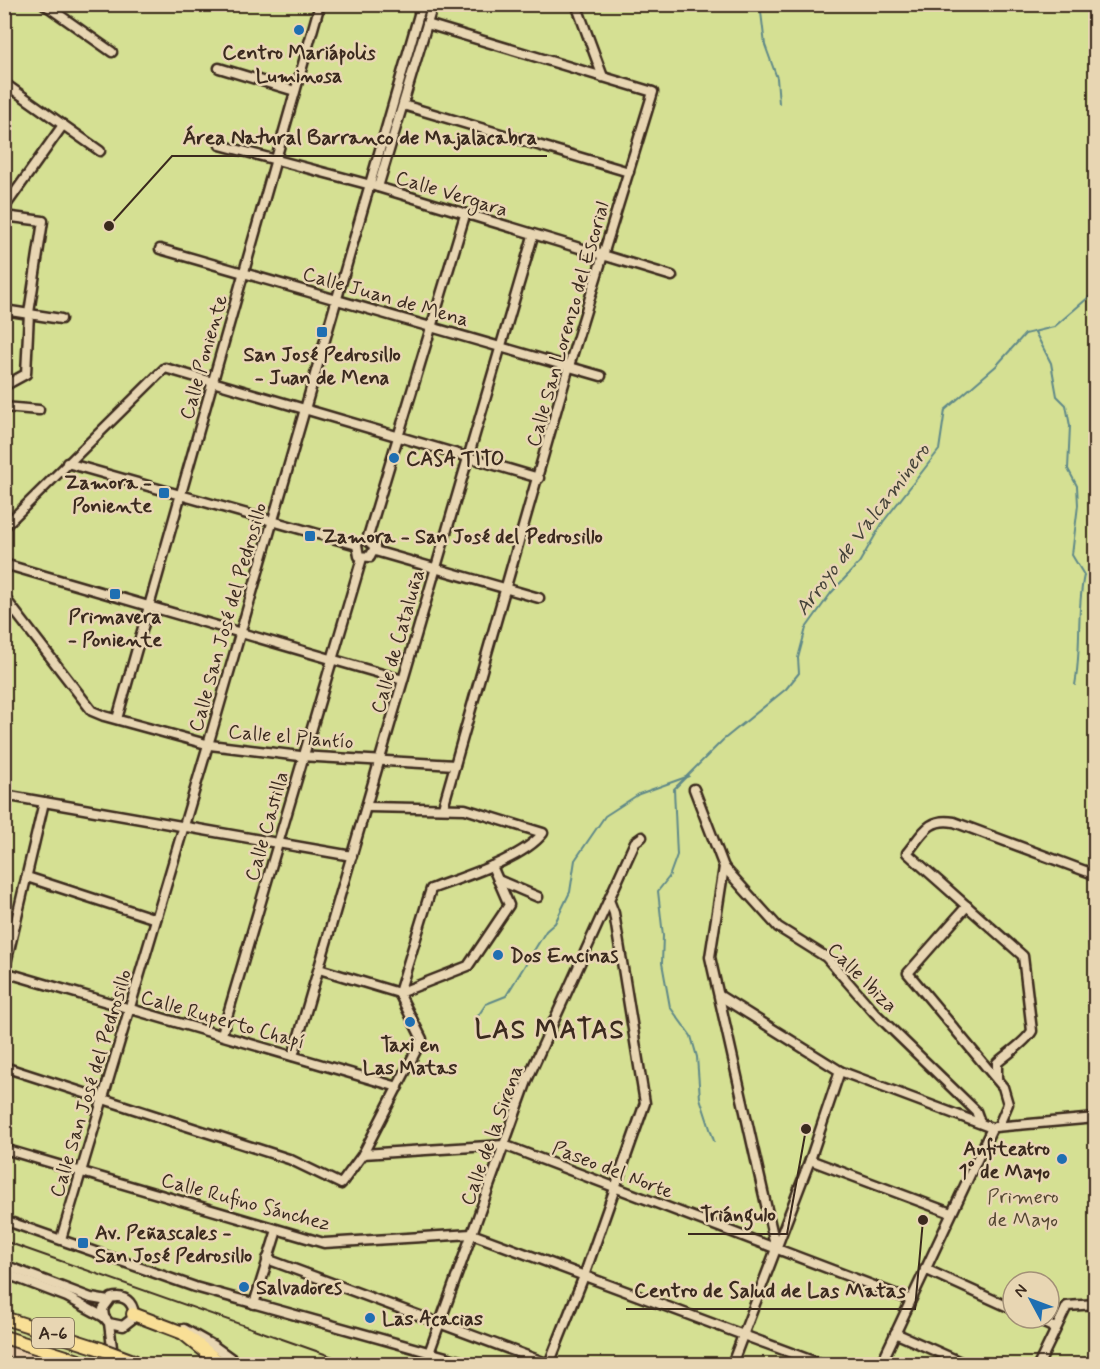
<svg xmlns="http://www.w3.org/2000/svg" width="1100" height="1369" font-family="Mynerve,sans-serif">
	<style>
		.green { fill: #d5e093; stroke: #888558; stroke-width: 1.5; fill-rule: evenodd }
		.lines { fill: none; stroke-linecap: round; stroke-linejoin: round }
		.stream { stroke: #608988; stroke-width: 2 }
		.minor-casing { stroke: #3b2a1e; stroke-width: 13 }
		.highway-casing { stroke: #3b2a1e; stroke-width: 16 }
		.minor { stroke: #e8d6b3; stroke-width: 8 }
		.highway { stroke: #f9df96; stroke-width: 12 }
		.rail { stroke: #3b2a1e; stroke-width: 2 }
		.highway-bridge-casing { stroke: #3b2a1e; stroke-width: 16; stroke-linecap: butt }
		.highway-bridge { stroke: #f9df96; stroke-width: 12 }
		.poi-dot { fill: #1f6fb2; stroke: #e8d6b3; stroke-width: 2 }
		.labels { text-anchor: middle; stroke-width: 5; stroke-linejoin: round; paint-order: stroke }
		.shield { fill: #e8d6b3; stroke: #6f5e4b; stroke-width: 1.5 }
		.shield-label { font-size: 18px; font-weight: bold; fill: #3b2a1e }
		.poi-label { font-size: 20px; font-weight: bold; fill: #3b2a1e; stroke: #e8d6b3; text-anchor: start }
		.street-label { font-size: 20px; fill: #3b2a1e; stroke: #e8d6b3 }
		.park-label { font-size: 20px; fill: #524530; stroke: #e8d6b3 }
		.water-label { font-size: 21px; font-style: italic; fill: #444238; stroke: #e8d6b3 }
		.district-label { font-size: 26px; font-weight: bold; letter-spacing: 1.5px; fill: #3b2a1e; stroke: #e8d6b3 }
		.leader { fill: none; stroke: #3b2a1e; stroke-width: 2 }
		.callout-dot { fill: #3b2a1e; stroke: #e8d6b3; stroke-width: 2 }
		.callout-label { font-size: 21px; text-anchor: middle; font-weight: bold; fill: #3b2a1e; stroke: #e8d6b3; stroke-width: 5; stroke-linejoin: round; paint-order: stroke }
	</style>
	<rect width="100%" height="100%" fill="#e8cdab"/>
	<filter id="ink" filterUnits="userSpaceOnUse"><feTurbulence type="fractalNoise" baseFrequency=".0167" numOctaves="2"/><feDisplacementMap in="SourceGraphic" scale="12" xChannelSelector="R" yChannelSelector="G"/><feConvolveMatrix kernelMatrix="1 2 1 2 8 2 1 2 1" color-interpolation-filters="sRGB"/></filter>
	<g filter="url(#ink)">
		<path class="green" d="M 5,5 L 1095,5 L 1095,1364 L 82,1364 L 5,1339 ZM 1013,1282 L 1049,1282 L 1049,1318 L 1013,1318 Z"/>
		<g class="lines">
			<g class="stream">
				<polyline points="760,4 765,45 777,78 779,103"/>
				<path d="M 1035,332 L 1051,363 L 1057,396 L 1066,405 L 1070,426 L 1068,469 L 1077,486 L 1078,505 L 1072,555 L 1084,575 C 1076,612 1082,648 1075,685"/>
				<polyline points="478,1016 486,1004 506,996 546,931 555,923 570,892 575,860 605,816 639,794 689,776"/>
				<polyline points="714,1141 700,1098 697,1057 691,1036 670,1007 662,963 663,936 658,891 669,877 677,855 674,789 723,740 786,689 799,673 798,658 806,628 831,593 859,563 883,522 939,450 945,410 996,366 1025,334 1054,327 1096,291"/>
			</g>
			<g class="minor-casing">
				<g id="minor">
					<polyline points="44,4 112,52"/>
					<polyline points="576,4 603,77"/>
					<polyline points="427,24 653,92 569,366 443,807"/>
					<polyline points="219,68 295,91"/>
					<polyline points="4,83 100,151"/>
					<polyline points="403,105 629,172"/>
					<polyline points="220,145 371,185 672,276"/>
					<polyline points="378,187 433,4"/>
					<polyline points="4,208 63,125"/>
					<polyline points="4,216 43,221 29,313 26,374 4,386"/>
					<polyline points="160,249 601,376"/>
					<polyline points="4,310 61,319"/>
					<polyline points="4,407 39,410"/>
					<polyline points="67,463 357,545"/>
					<polyline points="4,527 165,368 539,478"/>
					<polyline points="367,540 465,215"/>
					<polyline points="357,545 359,556 370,557 375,547 367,540"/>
					<polyline points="375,551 539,598"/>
					<polyline points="4,564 403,680"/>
					<polyline points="4,597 92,711 104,716 210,745 300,756 455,765"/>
					<polyline points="117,719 320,4"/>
					<polyline points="694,789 724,867 778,927 826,957 874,1012 976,1111 980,1122"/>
					<polyline points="4,795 352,856"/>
					<polyline points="44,802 4,972 398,1087"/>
					<polyline points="724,867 710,957 776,1249"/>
					<polyline points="27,877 156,919"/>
					<polyline points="498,880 538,897"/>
					<polyline points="967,906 908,973 1003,1087 1008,1104 999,1125"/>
					<polyline points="319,969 399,993"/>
					<polyline points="399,993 468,966 509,905 492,866"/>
					<polyline points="720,996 840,1071 992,1128"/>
					<polyline points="222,1034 362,558"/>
					<polyline points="293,1056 533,236"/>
					<path d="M 4,1067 L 289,1159 L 341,1184 L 363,1154 L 422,1039 L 399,993 L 431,889 C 462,877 523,859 543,833 L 465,809 L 368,807"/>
					<path d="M 997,1079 L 997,1063 C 1008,1053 1025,1043 1032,1031 L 1023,956 L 907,853 C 922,835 928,817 954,822 L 1096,875"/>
					<polyline points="995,1127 1096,1118"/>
					<polyline points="4,1149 324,1243 472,1234 821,1364"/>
					<polyline points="363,1154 504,1145 911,1300"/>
					<polyline points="810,1160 951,1213"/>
					<polyline points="4,1220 195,1287 471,1364"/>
					<polyline points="61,1239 208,745 422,4"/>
					<polyline points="267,1259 549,1364 584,1276 645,1103 614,913 609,900"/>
					<polyline points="4,1265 91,1298 108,1301"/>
					<polyline points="925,1269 1013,1309"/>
					<polyline points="4,1273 67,1297 104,1317"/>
					<polyline points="254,1304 277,1230"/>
					<polyline points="1033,1318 1055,1328"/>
					<path d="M 109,1323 L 123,1326 L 132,1319 L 133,1309 C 130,1299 121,1295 111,1298 L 103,1309 L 104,1317 L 109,1323 L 114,1364"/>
					<polyline points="184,1329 214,1346 239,1364"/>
					<polyline points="895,1333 965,1364"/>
					<polyline points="429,1353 528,1078 635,842 642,837"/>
					<polyline points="732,1364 810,1160 840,1071"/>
					<polyline points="881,1364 992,1128"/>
					<polyline points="1039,1364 1067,1306 1096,1304"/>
				</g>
			</g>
			<g class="highway-casing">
				<g id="highway">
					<polyline points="133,1314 183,1333 221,1364"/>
					<polyline points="4,1318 101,1349"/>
					<polyline points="4,1337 88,1364"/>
					<polyline points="4,1364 6,1364"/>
				</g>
			</g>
			<use href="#minor" class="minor"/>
			<use href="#highway" class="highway"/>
			<polyline class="rail" points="4,1241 353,1364"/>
			<g class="highway-bridge-casing">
				<polyline id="highway-bridge" points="101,1349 136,1362"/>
			</g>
			<use href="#highway-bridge" class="highway-bridge"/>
		</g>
	</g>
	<g class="poi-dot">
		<circle cx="299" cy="30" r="6"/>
		<rect x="316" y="326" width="12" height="12" rx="3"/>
		<circle cx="394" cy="458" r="6"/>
		<rect x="158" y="487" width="12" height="12" rx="3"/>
		<rect x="304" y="530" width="12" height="12" rx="3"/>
		<rect x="109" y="588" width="12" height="12" rx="3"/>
		<circle cx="498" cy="955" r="6"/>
		<circle cx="410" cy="1022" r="6"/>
		<circle cx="1062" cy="1159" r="6"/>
		<rect x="77" y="1237" width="12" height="12" rx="3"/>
		<circle cx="244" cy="1287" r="6"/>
		<circle cx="370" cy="1318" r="6"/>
	</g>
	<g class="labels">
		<rect class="shield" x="32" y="1318" width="42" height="30" rx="4.5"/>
		<g class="shield-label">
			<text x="53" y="1339">A-6</text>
		</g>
		<g class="poi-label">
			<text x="299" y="59" text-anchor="middle">Centro Mariápolis<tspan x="299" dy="23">Luminosa</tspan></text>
			<text x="322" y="361" text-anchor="middle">San José Pedrosillo<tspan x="322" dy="23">- Juan de Mena</tspan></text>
			<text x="406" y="465">CASA TITO</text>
			<text x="152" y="489" text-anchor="end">Zamora -<tspan x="152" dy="23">Poniente</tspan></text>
			<text x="322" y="543">Zamora - San José del Pedrosillo</text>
			<text x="115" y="623" text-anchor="middle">Primavera<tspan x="115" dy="23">- Poniente</tspan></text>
			<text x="510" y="962">Dos Encinas</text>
			<text x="410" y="1051" text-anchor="middle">Taxi en<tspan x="410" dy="23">Las Matas</tspan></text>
			<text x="1050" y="1155" text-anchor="end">Anfiteatro<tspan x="1050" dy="23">1° de Mayo</tspan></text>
			<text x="95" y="1239">Av. Peñascales -<tspan x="95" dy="23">San José Pedrosillo</tspan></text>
			<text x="256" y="1294">Salvadores</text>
			<text x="382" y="1325">Las Acacias</text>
		</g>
		<g class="street-label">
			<text transform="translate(452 193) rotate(17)" y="7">Calle Vergara</text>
			<text transform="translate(386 296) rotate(16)" y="7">Calle Juan de Mena</text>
			<text transform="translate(567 324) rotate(-74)" y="7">Calle San Lorenzo del Escorial</text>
			<text transform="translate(203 357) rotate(-74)" y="7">Calle Poniente</text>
			<text transform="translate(227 617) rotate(-74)" y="7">Calle San José del Pedrosillo</text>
			<text transform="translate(397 641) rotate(-74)" y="7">Calle de Cataluña</text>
			<text transform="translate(291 736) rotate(5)" y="7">Calle el Plantío</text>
			<text transform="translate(266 826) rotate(-74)" y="7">Calle Castilla</text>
			<text transform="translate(863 977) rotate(45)" y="7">Calle Ibiza</text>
			<text transform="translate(223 1019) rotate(16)" y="7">Calle Ruperto Chapí</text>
			<text transform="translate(90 1083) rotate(-73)" y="7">Calle San José del Pedrosillo</text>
			<text transform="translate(491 1135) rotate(-70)" y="7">Calle de la Sirena</text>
			<text transform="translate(613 1169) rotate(21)" y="7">Paseo del Norte</text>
			<text transform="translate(246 1201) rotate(15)" y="7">Calle Rufino Sánchez</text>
		</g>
		<g class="park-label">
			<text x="1023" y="1203">Primero<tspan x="1023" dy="23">de Mayo</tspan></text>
		</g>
		<g class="water-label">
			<text transform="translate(862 529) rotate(-53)" y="7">Arroyo de Valcaminero</text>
		</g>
		<g class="district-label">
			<text x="550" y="1038">LAS MATAS</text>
		</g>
	</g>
	<path class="leader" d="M109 226L172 156H547M806 1129L787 1234H688M923 1220L915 1309H626"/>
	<g class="callout-dot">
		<circle cx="109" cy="226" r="6"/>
		<circle cx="806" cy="1129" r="6"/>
		<circle cx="923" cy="1220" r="6"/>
	</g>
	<g class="callout-label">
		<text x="360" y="144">Área Natural Barranco de Majalacabra</text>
		<text x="738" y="1221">Triángulo</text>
		<text x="770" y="1297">Centro de Salud de Las Matas</text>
	</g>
	<rect width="1100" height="1369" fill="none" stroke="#e8d6b3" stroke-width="24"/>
	<rect x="12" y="12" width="1076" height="1345" fill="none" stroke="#3b2a1e" stroke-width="2" filter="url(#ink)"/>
	<g transform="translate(1031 1300) rotate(311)"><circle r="28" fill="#e8d6b3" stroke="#a39177" stroke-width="1.5"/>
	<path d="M0-4.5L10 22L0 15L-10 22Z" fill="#1f6fb2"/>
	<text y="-9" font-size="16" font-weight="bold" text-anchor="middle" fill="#3b2a1e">N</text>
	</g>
</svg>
